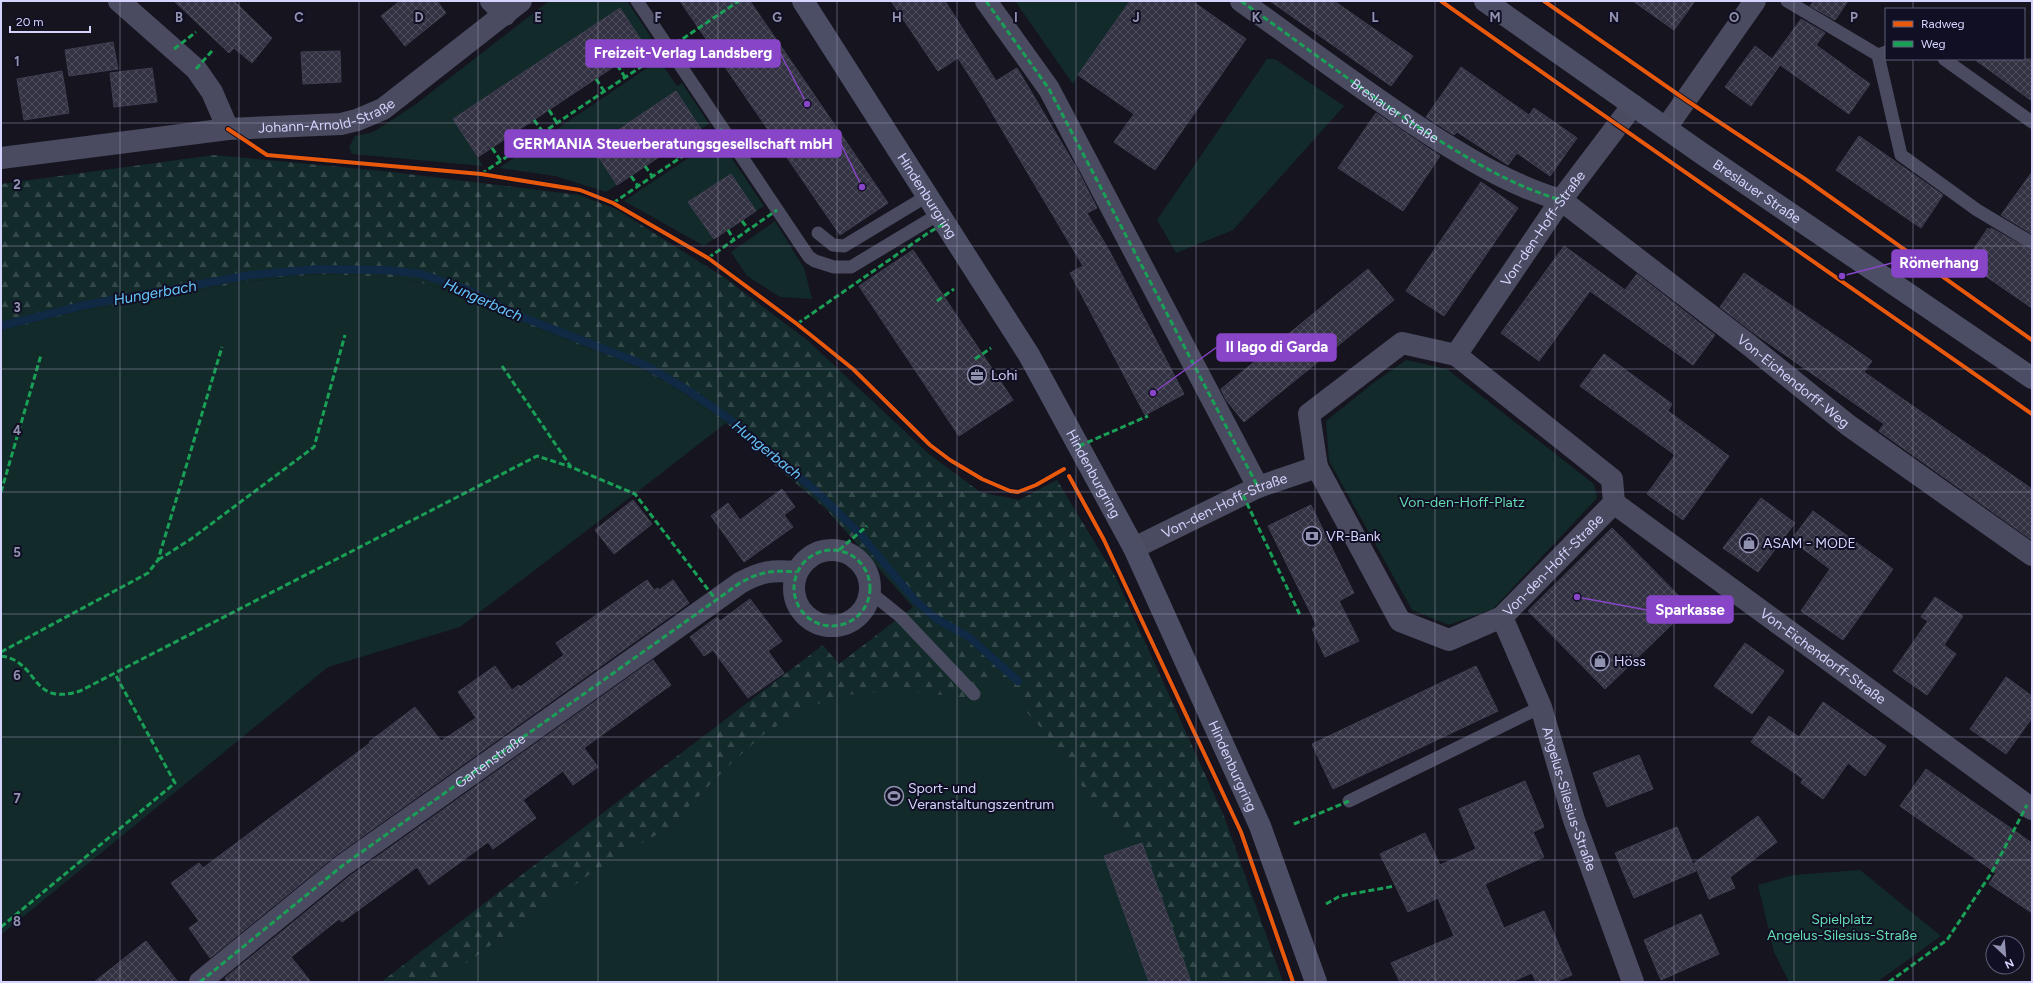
<svg xmlns="http://www.w3.org/2000/svg" width="2033" height="983" font-family="Figtree,sans-serif">
	<style>
		.green { fill: #122a29 }
		.forest { fill: url(#forest-firs) }
		.lines { fill: none; stroke-linecap: round; stroke-linejoin: round }
		.stream { stroke: #102944; stroke-width: 8 }
		.building { fill: url(#building-cross-hatch); stroke: #403f53 }
		.service { stroke: #4a4b60; stroke-width: 13 }
		.minor { stroke: #4a4b60; stroke-width: 22 }
		.secondary { stroke: #4c4e66; stroke-width: 22 }
		.quiet { stroke: #1a9f57; stroke-width: 3; stroke-dasharray: 6 3; stroke-linecap: butt }
		.cycleway-casing { stroke: #110f24; stroke-width: 6 }
		.cycleway { stroke: #e8590c; stroke-width: 4 }
		.grid { fill: none; stroke: #9191b0; stroke-width: 1; stroke-opacity: 0.55 }
		.labels { text-anchor: middle; stroke-width: 4; stroke-linejoin: round; paint-order: stroke }
		.street-label { font-size: 14px; fill: #d4d4fe; stroke: #110f24 }
		.poi-label { font-size: 14px; fill: #d4d4fe; stroke: #110f24; text-anchor: start }
		.park-label { font-size: 14px; fill: #62dcb0; stroke: #110f24 }
		.water-label { font-size: 15px; font-style: italic; fill: #65c5fa; stroke: #110f24 }
		.grid-label { font-size: 13px; text-anchor: middle; font-weight: bold; fill: #9191b0; stroke: #110f24; stroke-width: 4; stroke-linejoin: round; paint-order: stroke }
		.leader { fill: none; stroke: #8845c8; stroke-width: 1.5 }
		.callout-dot { fill: #8845c8; stroke: #110f24; stroke-width: 1.5 }
		.callout { fill: #8845c8; stroke: #8845c8; stroke-width: 1.5 }
		.callout-label { font-size: 15px; text-anchor: middle; font-weight: bold; fill: #fff }
	</style>
	<defs>
		<pattern id="forest-firs" width="22" height="20" patternUnits="userSpaceOnUse"><rect width="22" height="20" fill="#122a29"/><path d="M5 1l3.5 6h-7zM16 11l3.5 6h-7z" fill="#344849"/></pattern>
		<pattern id="building-cross-hatch" width="8" height="8" patternUnits="userSpaceOnUse"><rect width="8" height="8" fill="#333242"/><path d="M0 0l8 8M0 8l8-8" fill="none" stroke="#504f5e"/></pattern>
	</defs>
	<rect width="100%" height="100%" fill="#15141f"/>
	<g class="green">
		<polygon points="549,1 627,1 653,40 645,46 620,8 453,119 483,166 352,154 349,147 355,136 370,133 378,129 416,104"/>
		<polygon points="1015,1 1130,1 1078,75 1073,84"/>
		<polygon points="1267,59 1275,59 1344,106 1233,230 1176,253 1157,220"/>
		<polygon points="659,60 677,86 682,83 709,124 701,129 676,91 592,147 617,185 606,192 555,176 499,168"/>
		<polygon points="718,138 764,206 756,211 731,174 689,202 714,239 704,246 624,201"/>
		<polygon points="775,221 804,268 812,299 780,297 747,276 731,252"/>
		<polygon points="316,274 391,277 435,286 469,296 510,318 644,370 682,392 726,423 632,496 460,627 328,667 1,935 1,331 84,310 122,305 155,297 247,282"/>
		<polygon points="1406,360 1447,369 1594,484 1597,498 1493,609 1449,625 1412,610 1329,461 1326,421 1372,384"/>
		<polygon points="937,603 1154,822 1209,982 419,982"/>
		<polygon points="1860,870 1941,936 1877,982 1789,982 1774,952 1758,885 1793,875"/>
	</g>
	<polygon class="forest" points="214,155 392,172 579,195 616,209 725,278 807,340 929,454 980,492 1019,500 1057,480 1115,576 1224,816 1283,982 1191,982 1142,843 1096,807 1049,737 991,672 976,699 900,690 845,695 808,707 765,733 727,767 668,828 594,871 440,982 381,982 823,645 839,664 913,607 826,509 726,423 682,392 644,370 510,318 469,296 435,286 391,277 316,274 247,282 155,297 122,305 84,310 1,331 1,184"/>
	<g class="lines">
		<g class="stream">
			<polyline points="1,326 85,305 250,275 317,269 387,270 421,274 469,290 517,315 645,365 686,389 731,420 815,490 857,531"/>
			<polyline points="861,535 915,600 935,618 969,637 1018,681"/>
		</g>
	</g>
	<g class="building">
		<polygon points="174,1 234,1 272,38 252,63 234,48 229,53"/>
		<polygon points="400,1 437,1 446,13 405,46 381,16"/>
		<polygon points="680,1 750,1 888,203 840,235"/>
		<polygon points="891,1 945,1 996,81 1017,68 1076,167 1097,208 1087,213 1110,252 1184,394 1145,415 1070,273 1083,266 979,91 958,58 938,71"/>
		<polygon points="1130,1 1192,1 1246,39 1155,170 1114,142 1134,114 1078,75"/>
		<polygon points="1270,1 1334,1 1413,56 1391,86"/>
		<polygon points="1633,1 1695,1 1674,30"/>
		<polygon points="1814,1 1848,1 1835,20 1810,6"/>
		<polygon points="620,8 645,46 478,157 453,119"/>
		<polygon points="1801,19 1825,33 1816,45 1870,84 1849,114 1776,62 1780,65 1751,106 1725,87 1755,46 1772,59"/>
		<polygon points="113,42 118,69 69,76 65,50"/>
		<polygon points="340,51 341,82 303,84 301,52"/>
		<polygon points="1974,59 2032,59 2032,101"/>
		<polygon points="1461,67 1529,115 1534,108 1577,138 1550,176 1517,153 1508,165 1457,132 1454,135 1426,117"/>
		<polygon points="152,68 157,102 114,107 110,73"/>
		<polygon points="62,71 69,113 24,120 17,79"/>
		<polygon points="676,91 701,129 617,185 596,153 596,145"/>
		<polygon points="1376,113 1440,156 1403,211 1338,168"/>
		<polygon points="1859,136 1943,195 1921,228 1836,170"/>
		<polygon points="2032,172 2032,234 2001,215"/>
		<polygon points="731,174 756,211 714,239 688,202"/>
		<polygon points="1481,182 1518,208 1444,316 1406,291"/>
		<polygon points="1988,228 1990,230 1991,228 2032,251 2032,308 1965,262"/>
		<polygon points="1564,246 1625,290 1637,274 1715,335 1693,365 1590,291 1539,361 1501,333"/>
		<polygon points="913,250 1013,400 959,436 859,286"/>
		<polygon points="1368,269 1394,300 1244,422 1226,400 1221,389"/>
		<polygon points="1744,273 1872,361 1864,372 2032,489 2032,540 1879,431 1884,424 1751,331 1720,307"/>
		<polygon points="1604,354 1672,404 1668,411 1729,456 1683,520 1647,494 1675,455 1580,386"/>
		<polygon points="782,489 795,507 784,515 793,527 744,562 711,516 728,503 740,520"/>
		<polygon points="1761,498 1795,523 1758,572 1723,548"/>
		<polygon points="633,500 652,524 614,554 595,530"/>
		<polygon points="1311,505 1354,593 1339,601 1359,641 1325,657 1312,629 1317,626 1268,526"/>
		<polygon points="1813,511 1893,569 1843,640 1801,611 1830,569 1791,540"/>
		<polygon points="1612,528 1690,607 1605,689 1528,611"/>
		<polygon points="647,580 654,590 658,588 659,590 673,580 689,603 335,856 210,958 189,928 199,921 171,883 199,863 203,868 370,743 369,742 415,707 441,741 476,718 458,692 495,666 512,690 519,685 520,687 564,655 556,643"/>
		<polygon points="1935,597 1963,616 1944,645 1956,654 1927,695 1893,671 1928,621 1921,617"/>
		<polygon points="750,599 782,641 768,651 784,673 748,698 713,650 704,656 690,637 717,617 720,621"/>
		<polygon points="1745,643 1784,671 1752,714 1714,686"/>
		<polygon points="653,660 671,685 584,748 598,767 573,785 563,771 523,800 536,818 493,849 488,842 429,885 417,867 342,922 339,919 291,957 311,982 227,982 225,978 350,876"/>
		<polygon points="1476,666 1498,711 1333,789 1312,744"/>
		<polygon points="2006,677 2032,696 2032,718 2006,754 1970,729"/>
		<polygon points="1823,702 1886,746 1865,776 1848,763 1823,799 1801,783 1803,779 1751,742 1769,716 1799,737"/>
		<polygon points="1639,755 1653,789 1607,807 1593,773"/>
		<polygon points="1926,769 2032,843 2032,913 1989,884 1996,873 1900,806"/>
		<polygon points="1525,781 1544,827 1533,832 1544,857 1485,884 1504,928 1544,911 1572,975 1555,982 1536,982 1532,973 1511,982 1400,982 1391,963 1454,936 1438,898 1408,912 1380,854 1425,833 1440,865 1476,849 1459,809"/>
		<polygon points="1758,816 1777,842 1730,877 1735,888 1709,899 1694,863"/>
		<polygon points="1677,827 1696,871 1634,898 1615,853"/>
		<polygon points="1142,843 1191,982 1149,982 1104,856"/>
		<polygon points="1701,914 1719,954 1661,980 1644,940"/>
		<polygon points="146,941 178,982 94,982"/>
	</g>
	<g class="lines">
		<g class="service">
			<polyline points="637,1 809,257 815,261 834,267 851,267 939,214"/>
			<polyline points="1787,1 1878,55 1886,52"/>
			<polyline points="1878,55 1901,155 1977,210 2032,243"/>
			<polyline points="1944,59 2032,122"/>
			<polyline points="818,233 833,245 844,246 927,196"/>
			<polyline points="870,592 901,617 974,694"/>
			<polyline points="1349,801 1541,707"/>
		</g>
		<g class="minor">
			<polyline points="119,1 196,69 212,92 228,129"/>
			<polyline points="491,1 505,15"/>
			<polyline points="986,1 1049,89 1258,487"/>
			<path id="s1" d="M 1241,1 C 1306,47 1369,96 1437,139 C 1477,164 1516,187 1561,200 L 1749,345 L 1848,425 L 2032,555"/>
			<polyline points="1666,128 1755,1"/>
			<path id="s2" d="M 1,158 L 228,129 L 341,124 L 357,120 L 383,109 L 521,1"/>
			<path id="s3" d="M 1317,467 L 1400,621 L 1449,640 L 1502,617 L 1614,503 L 1612,479 L 1456,355"/>
			<path id="s4" d="M 1614,503 L 2032,809"/>
			<path id="s5" d="M 1134,548 L 1258,487 L 1317,467 L 1309,414 L 1402,343 L 1456,355 L 1561,200 L 1633,105"/>
			<circle cx="832" cy="588" r="38"/>
			<path id="s6" d="M 1502,617 L 1541,707 L 1574,820 L 1633,982"/>
			<path id="s7" d="M 200,982 L 342,866 L 740,583 C 762,571 772,570 796,572"/>
		</g>
		<g class="secondary">
			<path id="s8" d="M 803,1 L 1029,355 L 1134,548 L 1260,826 L 1316,982"/>
			<path id="s9" d="M 1485,1 L 1701,153 L 2032,378"/>
		</g>
		<g class="quiet">
			<polyline points="986,1 1049,89 1258,487"/>
			<path id="s10" d="M 1241,1 C 1306,47 1369,96 1437,139 C 1477,164 1516,187 1561,200"/>
			<polyline points="174,49 196,32"/>
			<polyline points="631,55 640,67"/>
			<polyline points="617,65 625,77"/>
			<polyline points="196,69 212,51"/>
			<polyline points="596,79 604,91"/>
			<polyline points="549,110 557,123"/>
			<polyline points="534,120 543,132"/>
			<polyline points="507,138 515,150"/>
			<polyline points="687,138 694,149"/>
			<polyline points="492,148 501,161"/>
			<polyline points="672,148 679,158"/>
			<polyline points="645,166 652,176"/>
			<polyline points="481,174 739,1"/>
			<polyline points="631,176 638,186"/>
			<polyline points="613,203 723,129"/>
			<polyline points="742,221 749,230"/>
			<polyline points="728,230 734,240"/>
			<polyline points="708,258 777,210"/>
			<polyline points="937,301 954,289"/>
			<polyline points="797,324 928,233 945,223"/>
			<polyline points="975,359 991,348"/>
			<polyline points="502,366 571,467 635,494 716,600"/>
			<polyline points="1079,446 1148,416"/>
			<polyline points="1,492 41,355"/>
			<polyline points="1243,495 1300,615"/>
			<circle cx="832" cy="588" r="38"/>
			<polyline points="839,550 867,526"/>
			<polyline points="158,560 191,539 314,447 345,335"/>
			<polyline points="1,652 148,573 158,560 222,347"/>
			<path d="M 1,656 C 40,661 29,707 80,691 L 537,456 L 571,467"/>
			<polyline points="1294,824 1349,801"/>
			<polyline points="1326,904 1340,896 1395,886"/>
			<polyline points="1,927 175,783 115,674"/>
			<path d="M 200,982 L 342,866 L 740,583 C 762,571 772,570 796,572"/>
			<polyline points="1889,982 1947,940 1992,872 2027,805"/>
		</g>
		<g class="cycleway-casing">
			<g id="cycleway">
				<path d="M 1441,1 C 1637,140 1835,276 2032,414"/>
				<polyline points="1544,1 1686,100 1805,179 2032,340"/>
				<polyline points="228,129 267,155 481,174 580,190 613,203 708,258 797,324 853,369 930,445 950,460 982,479 1010,491 1018,492 1036,485 1064,469"/>
				<polyline points="1069,476 1104,540 1241,832 1293,982"/>
			</g>
		</g>
		<use href="#cycleway" class="cycleway"/>
	</g>
	<path class="grid" d="M 120,1 L 120,982M 239,1 L 239,982M 359,1 L 359,982M 478,1 L 478,982M 598,1 L 598,982M 718,1 L 718,982M 837,1 L 837,982M 957,1 L 957,982M 1076,1 L 1076,982M 1196,1 L 1196,982M 1315,1 L 1315,982M 1435,1 L 1435,982M 1555,1 L 1555,982M 1674,1 L 1674,982M 1794,1 L 1794,982M 1913,1 L 1913,9M 1913,59 L 1913,982M 1,123 L 2032,123M 1,246 L 2032,246M 1,369 L 2032,369M 1,492 L 2032,492M 1,614 L 2032,614M 1,737 L 2032,737M 1,860 L 2032,860"/>
	<defs>
		<g id="office-ring" transform="scale(1)"><circle r="9.5" fill="#110f24" stroke="#9191b0" stroke-width="1.5"/><path d="M-6-3h4V-5.5h4V-3h4V5H-6ZM-1-4.5V-3h2v-1.5ZM-6 0V1H6V0Z" fill="#9191b0"/></g>
		<g id="bank-ring" transform="scale(1)"><circle r="9.5" fill="#110f24" stroke="#9191b0" stroke-width="1.5"/><path d="M-6-4H6V4H-6ZM0-2.3a2.3 2.3 0 1 0 0 4.6a2.3 2.3 0 1 0 0-4.6Z" fill="#9191b0"/></g>
		<g id="shop-ring" transform="scale(1)"><circle r="9.5" fill="#110f24" stroke="#9191b0" stroke-width="1.5"/><path d="M-5-2.5h2.3a2.7 3.5 0 0 1 5.4 0H5L5.5 6h-11ZM-1.5-2.5h3a1.5 2.3 0 0 0-3 0Z" fill="#9191b0"/></g>
		<g id="stadium-ring" transform="scale(1)"><circle r="9.5" fill="#110f24" stroke="#9191b0" stroke-width="1.5"/><path d="M0-5a6.5 5 0 1 0 0 10a6.5 5 0 1 0 0-10ZM-3.5-1.8h7v3.6h-7Z" fill="#9191b0"/></g>
	</defs>
	<g fill-rule="evenodd">
		<use href="#office-ring" x="977" y="375"/>
		<use href="#bank-ring" x="1312" y="536"/>
		<use href="#shop-ring" x="1749" y="543"/>
		<use href="#shop-ring" x="1600" y="661"/>
		<use href="#stadium-ring" x="894" y="796"/>
	</g>
	<g class="labels">
		<g class="street-label">
			<text dy="5" stroke="none"><textPath href="#s10" startOffset="189">Breslauer Straße</textPath></text>
			<text dy="5" stroke="none"><textPath href="#s2" startOffset="329">Johann-Arnold-Straße</textPath></text>
			<text dy="5" stroke="none"><textPath href="#s9" startOffset="332">Breslauer Straße</textPath></text>
			<text dy="5" stroke="none"><textPath href="#s8" startOffset="231">Hindenburgring</textPath></text>
			<text dy="5" stroke="none"><textPath href="#s5" startOffset="580">Von-den-Hoff-Straße</textPath></text>
			<text dy="5" stroke="none"><textPath href="#s1" startOffset="673">Von-Eichendorff-Weg</textPath></text>
			<text dy="5" stroke="none"><textPath href="#s8" startOffset="555">Hindenburgring</textPath></text>
			<text dy="5" stroke="none"><textPath href="#s5" startOffset="100">Von-den-Hoff-Straße</textPath></text>
			<text dy="5" stroke="none"><textPath href="#s3" startOffset="358">Von-den-Hoff-Straße</textPath></text>
			<text dy="5" stroke="none"><textPath href="#s4" startOffset="259">Von-Eichendorff-Straße</textPath></text>
			<text dy="5" stroke="none"><textPath href="#s7" startOffset="365">Gartenstraße</textPath></text>
			<text dy="5" stroke="none"><textPath href="#s8" startOffset="879">Hindenburgring</textPath></text>
			<text dy="5" stroke="none"><textPath href="#s6" startOffset="194">Angelus-Silesius-Straße</textPath></text>
		</g>
		<g class="poi-label">
			<text x="991" y="380">Lohi</text>
			<text x="1326" y="541">VR-Bank</text>
			<text x="1763" y="548">ASAM - MODE</text>
			<text x="1614" y="666">Höss</text>
			<text x="908" y="793">Sport- und<tspan x="908" dy="16">Veranstaltungszentrum</tspan></text>
		</g>
		<g class="park-label">
			<text x="1462" y="507">Von-den-Hoff-Platz</text>
			<text x="1842" y="924">Spielplatz<tspan x="1842" dy="16">Angelus-Silesius-Straße</tspan></text>
		</g>
		<g class="water-label">
			<text transform="translate(155 293) rotate(-10)" y="5">Hungerbach</text>
			<text transform="translate(483 300) rotate(24)" y="5">Hungerbach</text>
			<text transform="translate(767 450) rotate(39)" y="5">Hungerbach</text>
		</g>
	</g>
	<g class="grid-label">
		<text x="179" y="22">B</text>
		<text x="299" y="22">C</text>
		<text x="419" y="22">D</text>
		<text x="538" y="22">E</text>
		<text x="658" y="22">F</text>
		<text x="777" y="22">G</text>
		<text x="897" y="22">H</text>
		<text x="1016" y="22">I</text>
		<text x="1136" y="22">J</text>
		<text x="1256" y="22">K</text>
		<text x="1375" y="22">L</text>
		<text x="1495" y="22">M</text>
		<text x="1614" y="22">N</text>
		<text x="1734" y="22">O</text>
		<text x="1854" y="22">P</text>
		<text x="17" y="66">1</text>
		<text x="17" y="189">2</text>
		<text x="17" y="312">3</text>
		<text x="17" y="435">4</text>
		<text x="17" y="557">5</text>
		<text x="17" y="680">6</text>
		<text x="17" y="803">7</text>
		<text x="17" y="926">8</text>
	</g>
	<path class="leader" d="M807 104L780 53M862 187L841 144M1842 276L1892 263M1153 393L1217 347M1577 597L1647 610"/>
	<g class="callout-dot">
		<circle cx="807" cy="104" r="4"/>
		<circle cx="862" cy="187" r="4"/>
		<circle cx="1842" cy="276" r="4"/>
		<circle cx="1153" cy="393" r="4"/>
		<circle cx="1577" cy="597" r="4"/>
	</g>
	<g class="callout">
		<rect x="586" y="40" width="194" height="27" rx="4"/>
		<rect x="505" y="130" width="336" height="27" rx="4"/>
		<rect x="1892" y="250" width="95" height="27" rx="4"/>
		<rect x="1217" y="334" width="119" height="27" rx="4"/>
		<rect x="1647" y="596" width="86" height="27" rx="4"/>
	</g>
	<g class="callout-label">
		<text x="683" y="58">Freizeit-Verlag Landsberg</text>
		<text x="673" y="149">GERMANIA Steuerberatungsgesellschaft mbH</text>
		<text x="1939" y="268">Römerhang</text>
		<text x="1277" y="352">Il lago di Garda</text>
		<text x="1690" y="615">Sparkasse</text>
	</g>
	<rect width="2033" height="983" fill="none" stroke="#d4d4fe" stroke-width="4"/>
	<rect x="1885" y="8" width="140" height="52" fill="#110f24" stroke="#5f5e7b"/>
	<rect x="1893" y="21" width="20" height="6" fill="#e8590c" stroke="#5f5e7b"/>
	<text x="1921" y="28" font-size="12" fill="#d4d4fe">Radweg</text>
	<rect x="1893" y="41" width="20" height="6" fill="#1a9f57" stroke="#5f5e7b"/>
	<text x="1921" y="48" font-size="12" fill="#d4d4fe">Weg</text>
	<g transform="translate(2005 955) rotate(154)"><circle r="19" fill="#110f24" stroke="#5f5e7b"/>
	<path d="M0-3L7 15L0 10L-7 15Z" fill="#9191b0"/>
	<text y="-6" font-size="11" font-weight="bold" text-anchor="middle" fill="#d4d4fe">N</text>
	</g>
	<path d="M10 26v6h80v-6" fill="none" stroke="#d4d4fe" stroke-width="2"/>
	<text x="16" y="26" font-size="12" fill="#d4d4fe" stroke="#110f24" stroke-width="3" paint-order="stroke">20 m</text>
</svg>
